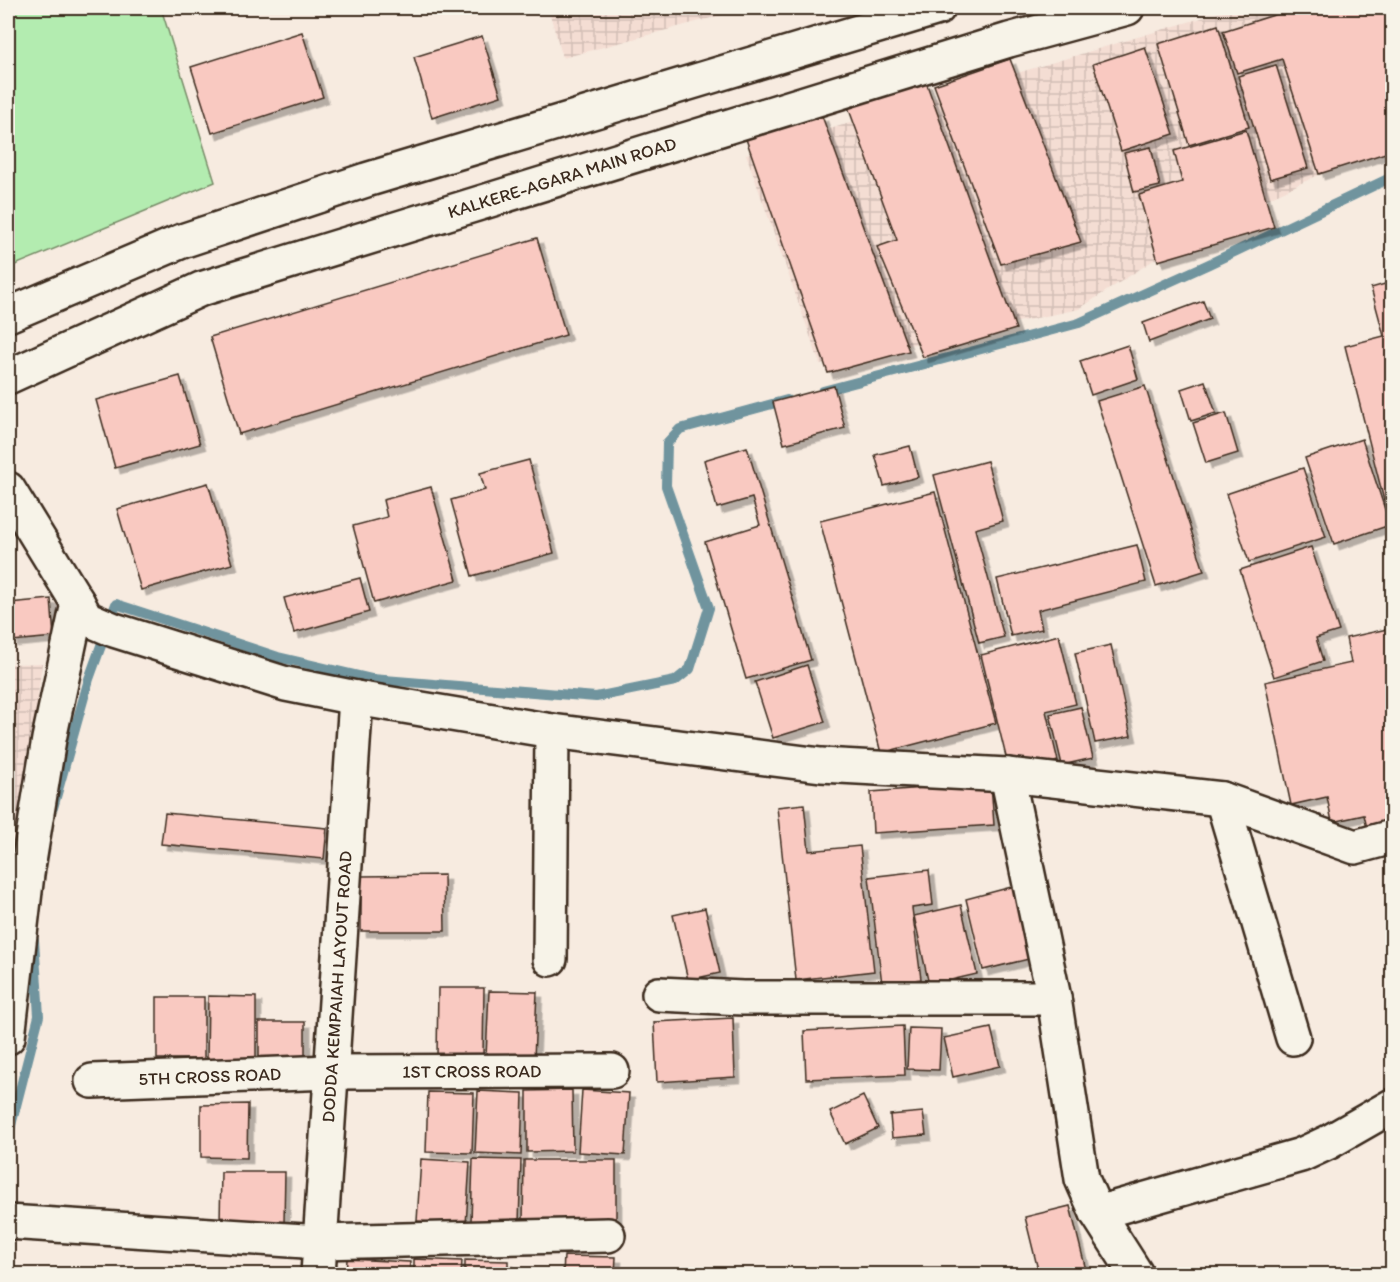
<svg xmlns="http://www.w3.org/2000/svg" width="1400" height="1282" font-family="Itim,sans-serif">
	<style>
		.industrial { fill: url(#industrial-grid) }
		.green { fill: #b3ecb0; stroke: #778b67; stroke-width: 1.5 }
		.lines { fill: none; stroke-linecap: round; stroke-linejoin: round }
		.stream { stroke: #6f949e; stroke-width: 10 }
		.building { fill: #f9c9c1; stroke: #3b2a1e; stroke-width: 1.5; filter: url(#shadow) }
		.minor-casing { stroke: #3b2a1e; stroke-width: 38 }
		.tertiary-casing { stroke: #3b2a1e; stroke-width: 38 }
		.minor { stroke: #f7f3e8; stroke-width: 33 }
		.tertiary { stroke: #f7f3e8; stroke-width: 33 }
		.labels { text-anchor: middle; stroke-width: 4.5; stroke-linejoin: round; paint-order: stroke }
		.street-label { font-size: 18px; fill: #3b2a1e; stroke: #f7f3e8 }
	</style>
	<defs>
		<pattern id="industrial-grid" width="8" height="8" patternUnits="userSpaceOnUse" patternTransform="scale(1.5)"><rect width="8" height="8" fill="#f4ddd3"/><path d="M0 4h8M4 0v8" fill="none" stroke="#d2beb5"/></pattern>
		<filter id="shadow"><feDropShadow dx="5.5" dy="5.5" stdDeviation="0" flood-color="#0004"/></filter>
	</defs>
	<rect width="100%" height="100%" fill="#f7ebe0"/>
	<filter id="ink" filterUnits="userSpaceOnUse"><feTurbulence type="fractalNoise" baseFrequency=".0167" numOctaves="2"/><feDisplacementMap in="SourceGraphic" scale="12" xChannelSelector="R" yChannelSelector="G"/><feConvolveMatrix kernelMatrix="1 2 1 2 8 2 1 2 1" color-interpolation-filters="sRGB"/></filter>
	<g filter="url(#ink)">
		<g class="industrial">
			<polygon points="548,8 748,8 563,58"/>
			<polygon points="1235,8 1392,8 1392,141 1198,231 1079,309 820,364 746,154"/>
			<polygon points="42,663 8,949 8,664"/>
		</g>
		<polygon class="green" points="8,8 161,8 215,182 8,268"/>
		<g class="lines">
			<g class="stream">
				<polyline points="823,391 1079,323 1209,264 1392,177"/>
				<polyline points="53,808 89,679 116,604 278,657 372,679 596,697 675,681 690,669 709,608 666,486 667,443 680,429 787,400"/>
				<polyline points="8,1137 39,1016 34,940"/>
			</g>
		</g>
		<g class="building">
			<polygon points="1296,8 1392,8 1392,151 1319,174 1282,59 1237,73 1223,31"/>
			<polygon points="1218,25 1249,127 1189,145 1158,44"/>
			<polygon points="302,32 323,97 212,133 191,67"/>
			<polygon points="482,36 501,96 432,118 414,57"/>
			<polygon points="1145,47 1174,134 1121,151 1093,64"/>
			<polygon points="1010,59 1081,242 1001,264 934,85"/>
			<polygon points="1276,65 1308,168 1270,179 1238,76"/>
			<polygon points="926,82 1016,329 923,357 877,247 897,240 848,107"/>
			<polygon points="822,116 909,351 828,373 746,139"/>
			<polygon points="1246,130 1274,227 1158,261 1139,195 1182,182 1174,151"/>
			<polygon points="1151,147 1160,186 1134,192 1124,153"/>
			<polygon points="537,238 566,335 239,434 210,337"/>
			<polygon points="1392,282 1392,532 1345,346 1384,336 1371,288"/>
			<polygon points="1203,301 1210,319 1149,342 1143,323"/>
			<polygon points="1128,345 1138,379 1091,395 1080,361"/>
			<polygon points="180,376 200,444 115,468 96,400"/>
			<polygon points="1205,381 1216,413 1191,421 1181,389"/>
			<polygon points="834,386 845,428 784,444 773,402"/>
			<polygon points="1145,386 1204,571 1156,586 1097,401"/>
			<polygon points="1226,413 1238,453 1206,463 1193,423"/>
			<polygon points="1362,439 1390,525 1334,544 1305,458"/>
			<polygon points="910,446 918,477 884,486 875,455"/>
			<polygon points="747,447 811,660 746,679 705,542 760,525 752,498 717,508 704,460"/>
			<polygon points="529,460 554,553 472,576 451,500 485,490 480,473"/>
			<polygon points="987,461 1003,521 975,529 1004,637 979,643 934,475"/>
			<polygon points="1303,468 1326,537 1249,562 1226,494"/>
			<polygon points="208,483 232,564 141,590 117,509"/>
			<polygon points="431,487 457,580 374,603 353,526 387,517 383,500"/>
			<polygon points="935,492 996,723 881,753 820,521"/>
			<polygon points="1137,545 1146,582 1038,610 1042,629 1011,636 997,579"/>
			<polygon points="1311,547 1339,631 1316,638 1323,661 1274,677 1240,570"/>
			<polygon points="360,578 369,612 294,633 284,598"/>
			<polygon points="51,599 54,637 12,641 9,603"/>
			<polygon points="1392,628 1392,831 1369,837 1364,815 1332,822 1327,797 1291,805 1265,682 1351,663 1346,638"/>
			<polygon points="1059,635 1076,704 1046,711 1058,761 1010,773 981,655"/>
			<polygon points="1111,645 1131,736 1095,743 1075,653"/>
			<polygon points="807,665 825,722 773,738 755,682"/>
			<polygon points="1081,707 1093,758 1062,765 1050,714"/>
			<polygon points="991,783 994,825 873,833 871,792"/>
			<polygon points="804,804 809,851 860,846 874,971 796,980 777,807"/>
			<polygon points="165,813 327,828 324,859 161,844"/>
			<polygon points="929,870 933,905 912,908 921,979 882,984 869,877"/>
			<polygon points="444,875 445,931 361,931 361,876"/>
			<polygon points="1019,885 1037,957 983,970 966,899"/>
			<polygon points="961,905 977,974 929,985 914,916"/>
			<polygon points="705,908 720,973 688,980 673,915"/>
			<polygon points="438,988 484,988 483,1056 437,1056"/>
			<polygon points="489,991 537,992 534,1059 486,1057"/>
			<polygon points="208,996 256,997 256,1060 207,1060"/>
			<rect x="157" y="997" width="47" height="62"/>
			<polygon points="733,1018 735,1077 657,1082 654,1022"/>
			<polygon points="259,1022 305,1022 305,1058 259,1057"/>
			<polygon points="903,1026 905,1075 806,1079 804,1031"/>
			<polygon points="909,1028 941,1029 939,1070 907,1069"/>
			<polygon points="991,1028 1000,1066 953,1077 944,1038"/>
			<polygon points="572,1090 573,1151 527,1152 527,1091"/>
			<polygon points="582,1090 629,1093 625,1155 578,1152"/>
			<polygon points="478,1091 523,1093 521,1155 475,1153"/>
			<polygon points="428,1092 474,1093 472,1153 426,1152"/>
			<polygon points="863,1096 878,1128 845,1144 830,1112"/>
			<polygon points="248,1104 247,1158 201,1157 201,1105"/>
			<polygon points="923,1112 926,1135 892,1138 890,1115"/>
			<polygon points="421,1159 470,1162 466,1225 417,1221"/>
			<polygon points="473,1159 521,1160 519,1223 471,1221"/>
			<polygon points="524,1160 616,1160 616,1222 523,1221"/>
			<polygon points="221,1172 285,1172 284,1223 220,1222"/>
			<polygon points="1070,1206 1087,1274 1039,1274 1025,1217"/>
			<polygon points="564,1256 616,1257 615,1274 563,1274"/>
			<polygon points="347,1259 410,1262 409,1274 346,1274"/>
			<polygon points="414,1259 462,1261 461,1274 414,1274"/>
			<polygon points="465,1260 508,1261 508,1274 465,1274"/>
		</g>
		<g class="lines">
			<g class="minor-casing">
				<g id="minor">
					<polyline points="8,489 78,603 86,618 114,630 286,684 356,698 552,731 821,765 1007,775 1222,799 1355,847 1392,837"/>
					<polyline points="1007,775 1054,998 1082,1179 1097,1213 1136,1274"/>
					<polyline points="1222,799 1293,1038"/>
					<polyline points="550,959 552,731"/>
					<polyline points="659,994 743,998 1054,998"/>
					<polyline points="8,1037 27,874 49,739 78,603"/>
					<path id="s1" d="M 92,1081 L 330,1072 L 612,1071"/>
					<polyline points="1097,1213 1301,1155 1329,1142 1392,1106"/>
					<polyline points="8,1222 320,1242 608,1235"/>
					<path id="s2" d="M 318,1274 L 356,698"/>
				</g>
			</g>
			<g class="tertiary-casing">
				<g id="tertiary">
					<polyline points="8,315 182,241 366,180 938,8"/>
					<path id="s3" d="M 8,377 L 201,289 L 1009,40 L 1127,8"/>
				</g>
			</g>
			<use href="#minor" class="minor"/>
			<use href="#tertiary" class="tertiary"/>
		</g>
	</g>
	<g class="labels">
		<g class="street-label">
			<text dy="6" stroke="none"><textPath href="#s3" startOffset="590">KALKERE-AGARA MAIN ROAD</textPath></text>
			<text dy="6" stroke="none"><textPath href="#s2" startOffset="288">DODDA KEMPAIAH LAYOUT ROAD</textPath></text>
			<text dy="6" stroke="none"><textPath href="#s1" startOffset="380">1ST CROSS ROAD</textPath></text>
			<text dy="6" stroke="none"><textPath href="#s1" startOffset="118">5TH CROSS ROAD</textPath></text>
		</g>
	</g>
	<rect width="1400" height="1282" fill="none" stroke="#f7f3e8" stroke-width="30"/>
	<rect x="15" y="15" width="1370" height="1252" fill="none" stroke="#3b2a1e" stroke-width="2" filter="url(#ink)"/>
</svg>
